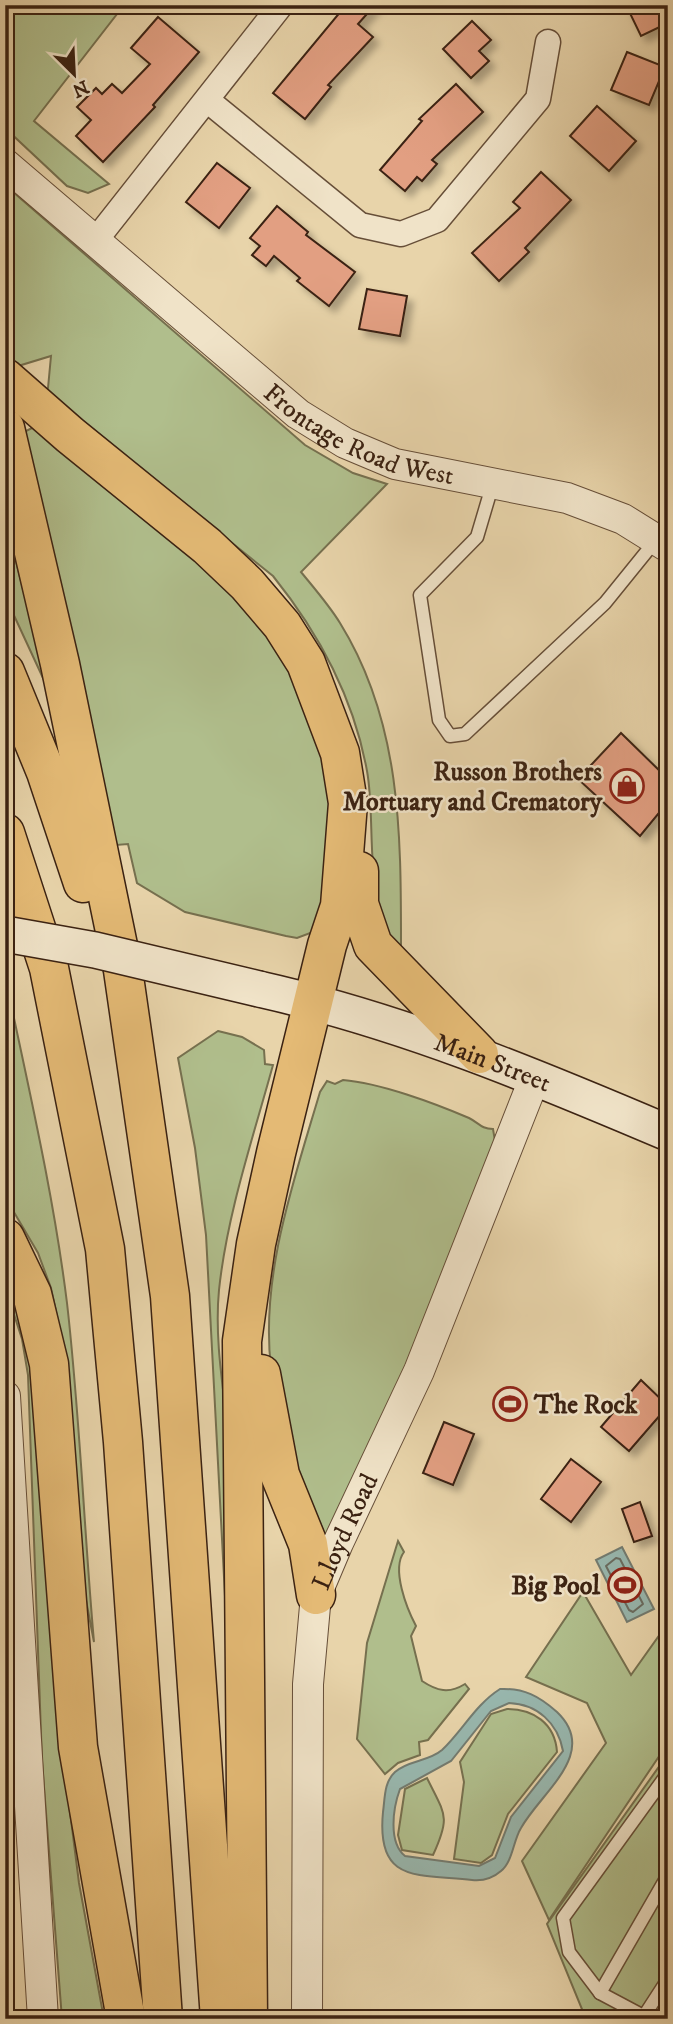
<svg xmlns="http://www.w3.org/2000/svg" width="673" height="2024" font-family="'IM FELL DW Pica',serif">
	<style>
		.green { fill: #b0be8c; stroke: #76704f; stroke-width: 2 }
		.water { fill: #98b7ae; stroke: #737b70; stroke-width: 2; fill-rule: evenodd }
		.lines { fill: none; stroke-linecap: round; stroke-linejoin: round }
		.shore { stroke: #6a6c60; stroke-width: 2 }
		.building { fill: #e29f82; stroke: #3b2212; stroke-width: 2; filter: url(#shadow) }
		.service-casing { stroke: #664e38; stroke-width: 15 }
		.minor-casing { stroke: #664e38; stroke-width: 27 }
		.tertiary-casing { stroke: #664e38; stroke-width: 32 }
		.secondary-casing { stroke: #3b2212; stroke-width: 38 }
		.motorway-casing { stroke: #3b2212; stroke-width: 41 }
		.service { stroke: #f0e3c8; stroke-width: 12 }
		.minor { stroke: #f0e3c8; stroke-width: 24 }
		.tertiary { stroke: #f0e3c8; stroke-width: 30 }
		.secondary { stroke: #f0e3c8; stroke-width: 35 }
		.motorway { stroke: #e4ba75; stroke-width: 38 }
		.secondary-bridge-casing { stroke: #3b2212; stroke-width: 38; stroke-linecap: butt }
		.secondary-bridge { stroke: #f0e3c8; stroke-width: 35 }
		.labels { text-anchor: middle; stroke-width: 5; stroke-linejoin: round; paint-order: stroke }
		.street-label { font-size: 26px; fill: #3b2212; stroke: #f0e3c8 }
		.poi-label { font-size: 26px; font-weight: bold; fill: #3b2212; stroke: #f0e3c8; text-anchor: end }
	</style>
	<defs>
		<filter id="shadow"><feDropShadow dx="6" dy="6" stdDeviation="3.5" flood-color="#0004"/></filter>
	</defs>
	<rect width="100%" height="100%" fill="#e8d4aa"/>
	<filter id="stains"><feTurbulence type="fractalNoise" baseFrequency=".00286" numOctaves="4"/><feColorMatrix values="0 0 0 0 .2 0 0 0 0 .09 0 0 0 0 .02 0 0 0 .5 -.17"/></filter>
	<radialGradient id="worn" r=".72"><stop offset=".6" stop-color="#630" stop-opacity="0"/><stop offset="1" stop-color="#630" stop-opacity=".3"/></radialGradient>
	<g class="green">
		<polygon points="5,5 124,5 34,121 109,184 88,193 67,186 5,128"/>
		<path d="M 5,185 L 305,445 L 353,473 L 387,484 L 301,572 C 314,588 329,605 340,623 C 402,723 401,836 401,950 C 361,910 377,824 367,771 C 354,699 318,632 273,576 L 45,392 L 48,388 L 51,356 L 18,366 L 5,353 Z"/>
		<polygon points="34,427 194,552 275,641 311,712 329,788 332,873 313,932 297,938 286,936 185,912 137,883 128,844 116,845 24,432"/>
		<polygon points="5,518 49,691 5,596"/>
		<path d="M 5,988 L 8,990 C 30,1094 54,1198 67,1303 C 80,1416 84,1530 94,1642 L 85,1595 L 66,1359 L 51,1288 L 38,1253 L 5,1197 Z"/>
		<path d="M 218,1031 L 242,1037 L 264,1050 L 265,1064 L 273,1065 C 253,1138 227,1214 219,1290 C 215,1331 221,1374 226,1414 L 237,1824 L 206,1235 L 195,1148 L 178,1058 Z"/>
		<path d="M 343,1080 C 380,1083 434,1103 469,1118 C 479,1123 481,1129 493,1129 L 496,1147 L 422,1341 L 327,1540 C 305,1487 278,1426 271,1368 C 260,1276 294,1180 320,1092 L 327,1081 L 335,1084 Z"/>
		<polygon points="5,1273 14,1293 34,1366 59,1725 79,1883 104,2019 62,2019 42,1761 28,1375 22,1339 5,1287"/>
		<path d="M 398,1541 L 404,1552 C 391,1569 407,1609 416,1626 L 411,1636 L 422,1681 C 437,1691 449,1694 465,1684 L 469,1689 L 428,1740 L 419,1742 L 420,1755 L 398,1763 L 385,1774 L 357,1739 L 367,1643 Z"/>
		<polygon points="583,1592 631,1675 668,1623 668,1743 549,1920 522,1861 606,1743 587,1703 526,1677"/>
		<path d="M 507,1709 C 533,1709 555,1723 557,1752 L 508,1814 L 492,1855 L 481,1863 L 454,1859 L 464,1782 L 460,1762 L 491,1714 Z"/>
		<polygon points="668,1754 668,2019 586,2019 547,1924"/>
		<path d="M 427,1778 C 445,1815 451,1816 433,1855 L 402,1850 L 398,1835 L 405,1789 Z"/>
	</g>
	<g class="water">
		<polygon points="622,1547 654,1609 627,1622 596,1560"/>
		<path d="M 500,1689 C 524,1688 539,1696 557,1712 C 600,1753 541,1792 521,1828 C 513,1841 513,1861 501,1871 C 493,1878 482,1881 472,1880 C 416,1874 376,1883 383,1812 C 385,1798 384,1782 395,1772 C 408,1760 428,1762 442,1750 C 463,1730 475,1705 500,1689 ZM 509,1703 C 537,1704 558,1723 563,1751 L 511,1817 L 495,1858 L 479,1866 L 405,1856 C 388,1842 393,1808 400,1789 L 451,1761 L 491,1711 Z"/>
	</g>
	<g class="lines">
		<polygon class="shore" points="616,1558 620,1559 643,1604 633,1612 629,1610 606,1566"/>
	</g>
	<g class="building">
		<polygon points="346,5 375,5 358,24 373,37 328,85 331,87 305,119 273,93"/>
		<polygon points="626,5 668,5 668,23 641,36"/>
		<polygon points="158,17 199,52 153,105 155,107 103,162 76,136 91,120 77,107 96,88 102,94 112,84 122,93 150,64 131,48"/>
		<polygon points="472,21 491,40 479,51 489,61 471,78 443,49"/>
		<polygon points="627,52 665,67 649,105 611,90"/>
		<polygon points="456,84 483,112 432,160 437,164 422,181 417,177 405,191 380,170 422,121 419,119"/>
		<polygon points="597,106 636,141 609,171 570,136"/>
		<polygon points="217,163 250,188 219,228 186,202"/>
		<polygon points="541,172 571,200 525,248 529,252 499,281 472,253 520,208 513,202"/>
		<polygon points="277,206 308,232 306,235 355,272 329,306 297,281 300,278 274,256 266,266 252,255 260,246 250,238"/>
		<polygon points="367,289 407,296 400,336 359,329"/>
		<polygon points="621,733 668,779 668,802 640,836 578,779"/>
		<polygon points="641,1380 668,1406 629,1451 601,1427"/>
		<polygon points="444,1422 474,1434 453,1485 423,1473"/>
		<polygon points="571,1459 601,1482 571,1522 541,1499"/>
		<polygon points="640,1502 652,1536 634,1542 622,1509"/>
	</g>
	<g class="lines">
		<g class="service-casing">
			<g id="service">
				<polyline points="493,483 477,537 420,595 439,720 450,736 465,734 605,603 656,540"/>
				<polyline points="600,1993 668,1875"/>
				<polyline points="644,2016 668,1979"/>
				<polyline points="649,2019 600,1993 569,1952 563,1918 668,1773"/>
			</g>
		</g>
		<g class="minor-casing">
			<g id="minor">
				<polyline points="207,100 360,225 401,234 437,220 538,99 548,42"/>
				<polyline points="95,241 281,5"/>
			</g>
		</g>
		<g class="tertiary-casing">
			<g id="tertiary">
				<path id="s1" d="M 5,164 L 298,414 L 345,443 L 395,464 L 567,498 L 623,519 L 668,547"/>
				<polyline points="5,1396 43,2019"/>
				<path id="s2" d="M 307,2019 L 308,1684 L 316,1595 L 338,1543 L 419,1371 L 535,1077"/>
			</g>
		</g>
		<g class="secondary-casing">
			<g id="secondary">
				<path id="s3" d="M 259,989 C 402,1021 534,1076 668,1133"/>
			</g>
		</g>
		<g class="motorway-casing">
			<g id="motorway">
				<polyline points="5,378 70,435 207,546 247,584 282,625 306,663 340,753 348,803 340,906 327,945 276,1153 256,1244 242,1341 248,2019"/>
				<polyline points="5,428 60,664 123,970 170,1296 220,2019"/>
				<polyline points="5,672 46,772 83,883"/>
				<polyline points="5,833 49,968 105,1249 123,1442 163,2019"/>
				<polyline points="359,871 359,904 373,945 479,1054"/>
				<polyline points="5,1238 32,1294 49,1364 78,1747 126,2019"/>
				<polyline points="261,1374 280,1475 308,1544 316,1595"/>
			</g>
		</g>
		<use href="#service" class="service"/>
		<use href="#minor" class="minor"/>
		<use href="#tertiary" class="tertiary"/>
		<use href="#secondary" class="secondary"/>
		<use href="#motorway" class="motorway"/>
		<g class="secondary-bridge-casing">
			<polyline id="secondary-bridge" points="5,934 95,950 259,989"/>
		</g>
		<use href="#secondary-bridge" class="secondary-bridge"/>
	</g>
	<defs>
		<g id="shop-ring" transform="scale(1.75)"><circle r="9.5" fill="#f0e3c8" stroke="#8f2418" stroke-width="1.5"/><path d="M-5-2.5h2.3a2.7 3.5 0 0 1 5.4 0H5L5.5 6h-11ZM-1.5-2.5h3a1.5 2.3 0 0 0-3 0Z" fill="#8f2418"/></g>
		<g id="stadium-ring" transform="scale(1.75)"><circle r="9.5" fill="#f0e3c8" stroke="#8f2418" stroke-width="1.5"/><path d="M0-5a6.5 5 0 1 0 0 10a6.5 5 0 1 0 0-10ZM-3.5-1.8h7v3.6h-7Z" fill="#8f2418"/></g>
	</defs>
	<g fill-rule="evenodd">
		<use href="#shop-ring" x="627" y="786"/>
		<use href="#stadium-ring" x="510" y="1404"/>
		<use href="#stadium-ring" x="625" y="1585"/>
	</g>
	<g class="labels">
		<g class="street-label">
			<text dy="9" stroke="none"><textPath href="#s1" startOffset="450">Frontage Road West</textPath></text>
			<text dy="9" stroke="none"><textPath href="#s3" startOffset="245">Main Street</textPath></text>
			<text dy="9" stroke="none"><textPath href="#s2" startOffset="494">Lloyd Road</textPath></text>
		</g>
		<g class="poi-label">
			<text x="602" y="780">Russon Brothers<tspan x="602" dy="30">Mortuary and Crematory</tspan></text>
			<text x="534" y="1413" text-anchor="start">The Rock</text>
			<text x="600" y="1594">Big Pool</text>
		</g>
	</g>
	<rect width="673" height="2024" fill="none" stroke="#e8d4aa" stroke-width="28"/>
	<rect x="7" y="7" width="659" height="2010" fill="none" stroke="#3b2212" stroke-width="3.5"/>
	<rect x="14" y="14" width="645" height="1996" fill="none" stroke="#3b2212" stroke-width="2"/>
	<g transform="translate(74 74) rotate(156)" stroke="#f0e3c8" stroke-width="5" paint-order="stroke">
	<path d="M0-5L12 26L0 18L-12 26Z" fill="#3b2212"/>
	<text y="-10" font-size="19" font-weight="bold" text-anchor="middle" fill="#3b2212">N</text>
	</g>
	<rect width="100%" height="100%" filter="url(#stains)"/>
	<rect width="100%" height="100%" fill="url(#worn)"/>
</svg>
